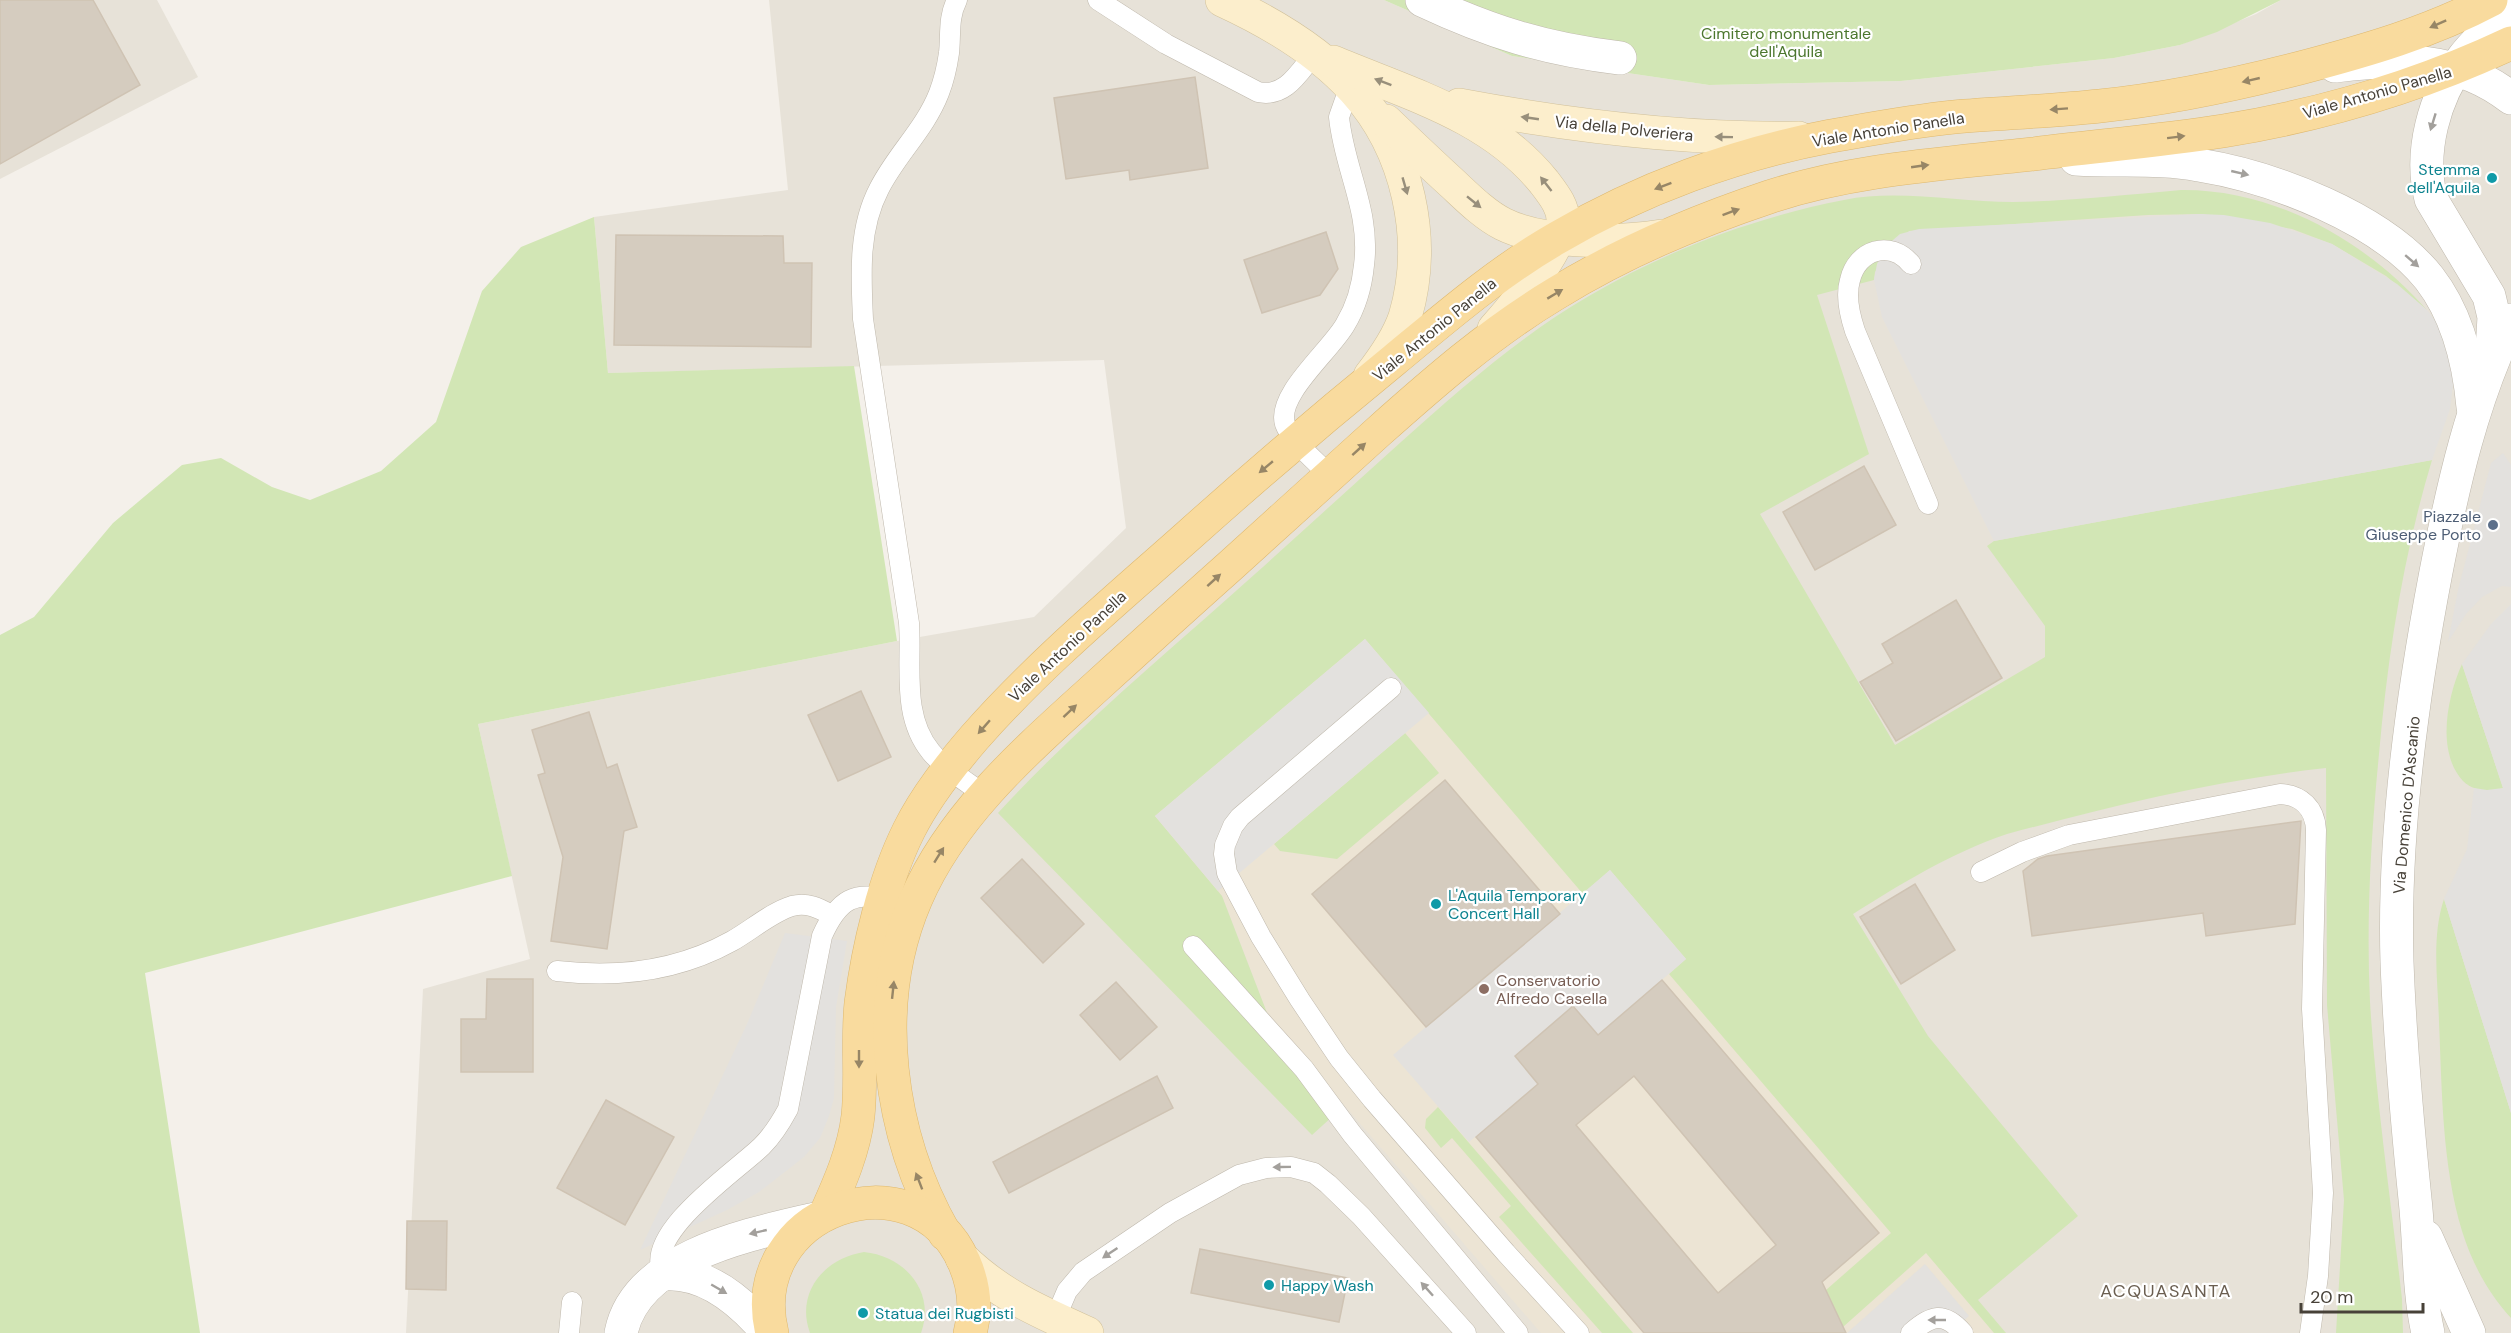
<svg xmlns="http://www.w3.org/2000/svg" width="2511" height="1333" font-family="'DM Sans',sans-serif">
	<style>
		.residential { fill: #e7e2d8 }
		.education { fill: #ece4d4 }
		.green { fill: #d2e6b5 }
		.parking { fill: #e3e1de }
		.building { fill: #d5ccbf; stroke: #cfc3b3; stroke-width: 1.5; fill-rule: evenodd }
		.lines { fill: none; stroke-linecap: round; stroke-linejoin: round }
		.lane-casing { stroke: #bfb8ac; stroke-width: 21 }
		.street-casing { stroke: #bfb8ac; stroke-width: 34 }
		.secondary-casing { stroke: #d1c19b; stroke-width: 34 }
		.primary-casing { stroke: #deb86e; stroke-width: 34 }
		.lane { stroke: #fff; stroke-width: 20 }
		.street { stroke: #fff; stroke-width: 33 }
		.secondary { stroke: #fceecc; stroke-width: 33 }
		.primary { stroke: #f9db9e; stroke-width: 33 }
		.oneway { fill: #978666 }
		.oneway2 { fill: #988f7b }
		.oneway3 { fill: #a3a09c }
		.culture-dot { fill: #0f9aa8; stroke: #fff; stroke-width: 2 }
		.service-dot { fill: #5c6f8a; stroke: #fff; stroke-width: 2 }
		.education-dot { fill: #8d6e63; stroke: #fff; stroke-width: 2 }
		.labels { text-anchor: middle; stroke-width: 4.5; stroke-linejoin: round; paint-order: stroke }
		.park-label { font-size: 16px; fill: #4c772e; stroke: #fff }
		.street-label { font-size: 16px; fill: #474138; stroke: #fff }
		.culture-label { font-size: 16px; fill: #0d838f; stroke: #fff; text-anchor: start }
		.service-label { font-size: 16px; fill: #4e5e75; stroke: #fff; text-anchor: end }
		.education-label { font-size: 16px; fill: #785e54; stroke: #fff; text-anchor: start }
		.neighbourhood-label { font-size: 18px; letter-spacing: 1.5px; fill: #6a5e50; stroke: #fff }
	</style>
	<rect width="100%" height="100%" fill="#f4f0ea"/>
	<g class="residential">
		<polygon points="0,0 157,0 198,77 0,179"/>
		<polygon points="769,0 1384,0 1512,56 1709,85 1901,81 2114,58 2180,45 2256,14 2281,0 2511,0 2511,1333 406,1333 423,989 530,959 478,724 897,641 1034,617 1126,528 1104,360 608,373 594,217 788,190"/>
	</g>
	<polygon class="education" points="1365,639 1466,756 2006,1333 1541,1333 1269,1018 1222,896 1155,816"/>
	<g class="green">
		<polygon points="1384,0 2281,0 2217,32 2180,45 2114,58 1901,81 1709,85 1512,56"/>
		<path d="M 2181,190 C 2275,189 2366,241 2427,310 L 2386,276 L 2332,244 L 2292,229 L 2201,214 L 2148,215 L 1909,231 L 1875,272 L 1874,280 L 1817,295 L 1869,454 L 1760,514 L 1895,745 L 2045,657 L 2045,626 L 1987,546 L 1994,541 L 2432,460 C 2403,556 2388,654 2379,754 C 2371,836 2366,919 2370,1002 C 2376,1101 2391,1201 2402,1299 L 2403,1333 L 2336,1333 L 2344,1200 L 2327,1005 L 2326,768 C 2217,780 2112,806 2007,834 C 1949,854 1904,882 1853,914 L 1928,1036 L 2078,1216 L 1978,1300 L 2006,1333 L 1994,1333 L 1926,1253 L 1843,1327 L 1826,1290 L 1891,1233 L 1669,974 L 1686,959 L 1610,870 L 1583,894 L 1365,639 L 1155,816 L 1222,896 L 1269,1018 L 1344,1106 L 1312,1135 L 998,813 C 1077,727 1168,652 1255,574 C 1304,530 1352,486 1401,442 C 1460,389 1520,336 1589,296 C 1667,250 1756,217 1844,200 C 1897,189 1958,202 2013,202 C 2069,201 2125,195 2181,190 Z"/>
		<polygon points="594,217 608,373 854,366 897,641 478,724 512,876 145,973 200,1333 0,1333 0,635 34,617 113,523 182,465 221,458 272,487 310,500 381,471 436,422 482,291 521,247"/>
		<path d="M 2462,664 L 2503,788 C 2490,793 2473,791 2463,781 C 2436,752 2447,697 2462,664 Z"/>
		<polygon points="1405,733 1439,773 1337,859 1280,851 1274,844"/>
		<path d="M 2444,899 L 2511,1113 L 2511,1318 C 2488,1293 2472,1263 2462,1231 C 2442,1164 2442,1091 2439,1022 C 2438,981 2431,938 2444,899 Z"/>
		<polygon points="1438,1107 1633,1333 1602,1333 1499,1217 1511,1206 1452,1138 1441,1148 1425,1128 1426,1119"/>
		<path d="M 864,1252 C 905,1256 936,1292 921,1333 L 810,1333 C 795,1292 825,1258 864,1252 Z"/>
	</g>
	<g class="parking">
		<polygon points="2201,214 2224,215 2270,223 2332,244 2397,284 2427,310 2440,327 2454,376 2450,409 2432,460 1994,541 1882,317 1874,280 1877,264 1886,246 1900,234 1919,229"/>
		<polygon points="2503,453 2511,465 2511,587 2502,586 2482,597 2466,614 2448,642 2458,590 2491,463"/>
		<polygon points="2511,604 2511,1113 2444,899 2467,849 2474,788 2487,790 2503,788 2462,664 2491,624"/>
		<polygon points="1365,639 1429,713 1218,891 1155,816"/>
		<polygon points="1610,870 1686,959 1598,1035 1573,1007 1515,1056 1538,1084 1469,1142 1393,1055"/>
		<polygon points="785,933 847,941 836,1007 834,1098 829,1116 820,1138 804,1157 759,1192 727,1210 640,1250 747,1024"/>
		<polygon points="1925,1264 1969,1316 1950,1333 1847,1333"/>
	</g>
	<g class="building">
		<polygon points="0,0 93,0 140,85 0,164"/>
		<polygon points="1195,77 1208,168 1130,180 1129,170 1066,179 1054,98"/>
		<polygon points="1326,232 1338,269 1320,295 1262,313 1244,260"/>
		<polygon points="616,235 783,236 784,263 812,263 811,347 614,345"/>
		<polygon points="1864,466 1896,525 1815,570 1783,512"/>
		<polygon points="1956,600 2002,678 1896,741 1860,682 1893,663 1882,644"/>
		<polygon points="861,691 891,757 838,781 808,715"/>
		<polygon points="589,712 607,768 617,764 637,827 624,831 607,949 551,941 563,857 538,775 545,773 532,730"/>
		<polygon points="1445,780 1560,914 1426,1027 1312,894"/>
		<polygon points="2301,821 2295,924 2206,936 2203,913 2032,936 2023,871 2038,859 2047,856"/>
		<polygon points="1022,859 1084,924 1043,963 981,898"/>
		<polygon points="1915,884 1955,950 1901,984 1860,917"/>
		<polygon points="487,979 533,979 533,1072 461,1072 461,1019 486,1019"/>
		<path d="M 1662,980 L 1879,1233 L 1822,1282 L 1846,1333 L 1644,1333 L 1476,1137 L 1538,1084 L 1515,1056 L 1573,1006 L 1598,1035 ZM 1634,1076 L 1776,1245 L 1718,1293 L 1576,1125 Z"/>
		<polygon points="1116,982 1157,1027 1120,1060 1080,1015"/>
		<polygon points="1157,1076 1173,1108 1009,1193 993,1162"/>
		<polygon points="606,1100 674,1137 625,1225 557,1188"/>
		<polygon points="407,1221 447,1221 446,1290 406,1289"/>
		<polygon points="1200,1249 1348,1278 1339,1322 1191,1293"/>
	</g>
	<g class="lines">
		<g class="lane-casing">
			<g id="lane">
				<path d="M 957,0 C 948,17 951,35 949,53 C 947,67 944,80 939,93 C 925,129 896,155 879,189 C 858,229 861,276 863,319 L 909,623 C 912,665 901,716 931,752 C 945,769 967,782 985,795"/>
				<path d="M 1098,0 L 1166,44 L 1258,92 C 1286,98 1299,72 1315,53"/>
				<path d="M 1911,264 C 1890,239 1857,250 1850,280 C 1845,297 1850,316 1855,331 L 1928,504"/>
				<path d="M 1330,476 C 1317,462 1291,441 1285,424 C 1276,395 1330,351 1345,325 C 1356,307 1362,286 1364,265 C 1371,211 1344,169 1339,117 L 1345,100 L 1355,90"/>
				<polyline points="1391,688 1240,817 1233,826 1225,845 1224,854 1227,873 1261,937 1300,1000 1339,1058 1372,1099 1506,1253 1579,1333"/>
				<path d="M 1981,872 L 2022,852 L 2069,835 L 2280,794 C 2301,795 2315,808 2316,830 L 2312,1009 L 2323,1193 L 2318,1276 L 2310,1333"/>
				<polyline points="1193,946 1304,1069 1352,1134 1518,1333"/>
				<path d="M 557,971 C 617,978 678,971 732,941 C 750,931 772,912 792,906 C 807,902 819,908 831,915"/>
				<path d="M 664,1274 C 640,1235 739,1169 762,1146 C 773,1135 781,1122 788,1109 L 822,936 C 838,900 854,889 893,901"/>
				<polyline points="1055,1319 1067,1291 1083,1272 1170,1213 1239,1175 1266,1168 1291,1167 1314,1173 1328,1184 1361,1216 1466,1333"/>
				<polyline points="569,1333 572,1302"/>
				<path d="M 1911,1333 C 1931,1315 1944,1311 1963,1333"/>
			</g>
		</g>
		<g class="street-casing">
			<g id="street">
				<path d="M 1422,0 C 1490,32 1545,49 1620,58"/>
				<path d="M 2335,66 C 2400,58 2458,57 2511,98"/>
				<path d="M 2076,159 C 2117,162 2159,157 2199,165 C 2273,177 2381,218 2429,278 C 2457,314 2469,363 2473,407"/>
				<path d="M 2492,351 L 2494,317 L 2489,296 L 2431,199 C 2419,152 2434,97 2463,58 C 2477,40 2495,24 2511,7"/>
				<polyline points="2426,1237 2469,1333"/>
				<path d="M 664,1274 C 707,1271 742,1302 768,1333"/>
				<path d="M 621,1333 C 636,1256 751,1234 815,1219"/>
				<path d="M 2428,1333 C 2418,1289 2420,1244 2415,1199 C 2407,1120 2400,1042 2397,962 C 2393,834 2412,697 2436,572 C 2453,485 2472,400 2511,320"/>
			</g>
		</g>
		<g class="secondary-casing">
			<g id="secondary">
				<path d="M 1222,0 C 1270,22 1318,50 1354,90 C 1408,149 1428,240 1405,317 C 1398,338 1384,358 1370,376"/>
				<path d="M 1333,62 C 1409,94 1491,116 1544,182 C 1553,194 1564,207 1563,222 C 1561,250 1513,308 1494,329"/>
				<path d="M 1459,105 C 1571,126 1685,140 1799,138"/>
				<path d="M 1386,121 C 1408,142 1430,163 1453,184 C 1468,198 1485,215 1503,224 C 1543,244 1618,243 1662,236"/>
				<path d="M 962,1258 C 1000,1295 1040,1312 1087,1333"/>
			</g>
		</g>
		<g class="primary-casing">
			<g id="primary">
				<path d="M 826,1213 C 840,1182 854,1150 858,1116 C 862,1079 857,1041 861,1003 C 868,948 884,880 909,830 C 926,796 950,766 974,738 C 1039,664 1115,601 1188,536 C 1255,476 1324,417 1394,360 C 1446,317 1498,272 1557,238 C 1640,189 1736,154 1831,136 C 1871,129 1913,121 1954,117 C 2002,113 2052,111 2100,106 C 2168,99 2234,85 2300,68 C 2365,51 2431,32 2491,0"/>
				<path d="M 945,1234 C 889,1136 870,1005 916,899 C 953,813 1028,749 1096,687 C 1140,647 1184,607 1229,567 C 1278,522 1328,477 1378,432 C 1434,382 1490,333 1555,294 C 1621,253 1694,222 1769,197 C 1854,169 1945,164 2033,154 C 2096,146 2160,141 2223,131 C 2321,115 2420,86 2511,43"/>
				<path d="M 772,1333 C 742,1211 914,1149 964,1262 C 974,1285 977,1309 970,1333"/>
			</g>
		</g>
		<use href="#lane" class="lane"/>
		<use href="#street" class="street"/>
		<use href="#secondary" class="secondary"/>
		<use href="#primary" class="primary"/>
	</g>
	<defs><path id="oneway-solid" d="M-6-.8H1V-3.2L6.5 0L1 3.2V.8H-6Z" transform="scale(1.5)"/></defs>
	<g class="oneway">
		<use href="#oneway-solid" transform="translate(2438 24) rotate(156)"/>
		<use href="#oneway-solid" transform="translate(2251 80) rotate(167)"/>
		<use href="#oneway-solid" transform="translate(2059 109) rotate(176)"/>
		<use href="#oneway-solid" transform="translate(2176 137) rotate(-7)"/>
		<use href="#oneway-solid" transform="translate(1920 166) rotate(-8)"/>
		<use href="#oneway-solid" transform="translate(1663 186) rotate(159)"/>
		<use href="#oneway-solid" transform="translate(1731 212) rotate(-20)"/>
		<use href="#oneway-solid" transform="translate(1555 294) rotate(-31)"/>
		<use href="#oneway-solid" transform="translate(1359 449) rotate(-42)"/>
		<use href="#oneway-solid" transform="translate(1266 467) rotate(140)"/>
		<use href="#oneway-solid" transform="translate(1214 580) rotate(-42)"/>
		<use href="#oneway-solid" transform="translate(1070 711) rotate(-43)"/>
		<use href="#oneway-solid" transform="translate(984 727) rotate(131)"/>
		<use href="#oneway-solid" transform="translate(939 855) rotate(-58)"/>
		<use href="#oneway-solid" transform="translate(893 990) rotate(-84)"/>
		<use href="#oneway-solid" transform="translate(859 1059) rotate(90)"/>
		<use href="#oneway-solid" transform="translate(919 1181) rotate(-111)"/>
	</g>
	<g class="oneway2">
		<use href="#oneway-solid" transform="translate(1383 82) rotate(-159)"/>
		<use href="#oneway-solid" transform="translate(1530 118) rotate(-172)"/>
		<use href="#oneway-solid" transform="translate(1724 137) rotate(-179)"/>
		<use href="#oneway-solid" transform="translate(1546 184) rotate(-128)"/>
		<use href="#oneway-solid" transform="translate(1405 186) rotate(74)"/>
		<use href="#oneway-solid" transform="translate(1474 202) rotate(39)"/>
	</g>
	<g class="oneway3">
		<use href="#oneway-solid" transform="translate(2433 122) rotate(107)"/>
		<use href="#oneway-solid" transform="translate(2240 173) rotate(13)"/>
		<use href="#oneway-solid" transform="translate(2412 261) rotate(41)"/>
		<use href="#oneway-solid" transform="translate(1282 1167) rotate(179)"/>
		<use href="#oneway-solid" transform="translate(758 1232) rotate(167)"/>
		<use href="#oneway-solid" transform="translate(1110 1253) rotate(146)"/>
		<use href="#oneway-solid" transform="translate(719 1289) rotate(30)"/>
		<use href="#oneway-solid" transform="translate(1427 1289) rotate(-132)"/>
		<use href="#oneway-solid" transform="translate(1937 1320) rotate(180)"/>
	</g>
	<g class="culture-dot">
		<circle cx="2492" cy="178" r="6"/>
		<circle cx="1436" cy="904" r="6"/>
		<circle cx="1269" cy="1285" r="6"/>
		<circle cx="863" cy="1313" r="6"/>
	</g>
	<circle class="service-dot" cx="2493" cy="525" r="6"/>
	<circle class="education-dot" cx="1484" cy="989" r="6"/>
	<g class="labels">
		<g class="park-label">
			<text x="1786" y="39">Cimitero monumentale<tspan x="1786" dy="18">dell'Aquila</tspan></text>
		</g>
		<g class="street-label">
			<text transform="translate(2377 92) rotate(-16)" y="6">Viale Antonio Panella</text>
			<text transform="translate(1624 128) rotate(6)" y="6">Via della Polveriera</text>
			<text transform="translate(1888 129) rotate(-9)" y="6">Viale Antonio Panella</text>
			<text transform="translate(1434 329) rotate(-39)" y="6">Viale Antonio Panella</text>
			<text transform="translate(1067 646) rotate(-43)" y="6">Viale Antonio Panella</text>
			<text transform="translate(2406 805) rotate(-85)" y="6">Via Domenico D'Ascanio</text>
		</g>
		<g class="culture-label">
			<text x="2480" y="175" text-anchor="end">Stemma<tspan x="2480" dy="18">dell'Aquila</tspan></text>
			<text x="1448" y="901">L'Aquila Temporary<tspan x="1448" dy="18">Concert Hall</tspan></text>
			<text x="1281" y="1291">Happy Wash</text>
			<text x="875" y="1319">Statua dei Rugbisti</text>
		</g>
		<g class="service-label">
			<text x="2481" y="522">Piazzale<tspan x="2481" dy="18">Giuseppe Porto</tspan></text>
		</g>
		<g class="education-label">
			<text x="1496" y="986">Conservatorio<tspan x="1496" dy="18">Alfredo Casella</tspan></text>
		</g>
		<g class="neighbourhood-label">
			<text x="2166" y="1297">ACQUASANTA</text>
		</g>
	</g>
	<path d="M2301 1303v9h122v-9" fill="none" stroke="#474138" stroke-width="3"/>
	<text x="2310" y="1303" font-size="18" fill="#474138" stroke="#ffffff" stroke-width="4.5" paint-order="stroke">20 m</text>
</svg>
